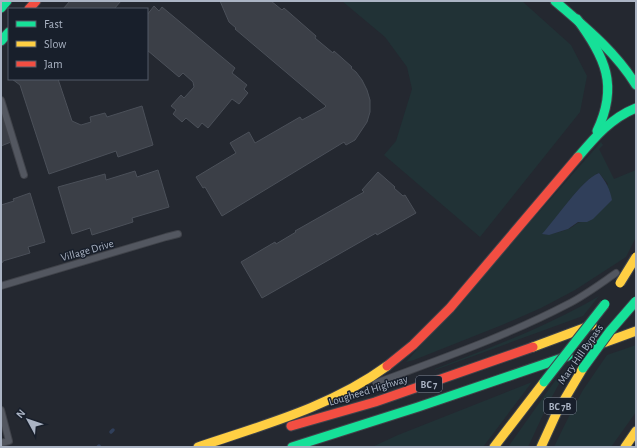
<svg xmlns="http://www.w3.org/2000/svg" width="637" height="448" font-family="'Alegreya Sans',sans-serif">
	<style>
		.green { fill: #213236; fill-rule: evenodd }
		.water { fill: #303f5a }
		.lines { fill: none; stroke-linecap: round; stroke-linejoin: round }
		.stream { stroke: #303f5a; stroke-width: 3.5 }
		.building { fill: #3b3f47; stroke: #4b5059 }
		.lane-casing { stroke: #40434a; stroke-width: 8 }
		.fast-casing { stroke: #40434a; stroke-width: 11 }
		.slow-casing { stroke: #40434a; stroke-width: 11 }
		.jam-casing { stroke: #40434a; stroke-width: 11 }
		.lane { stroke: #535760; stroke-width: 6 }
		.fast { stroke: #16e098; stroke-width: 9 }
		.slow { stroke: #ffcf43; stroke-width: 9 }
		.jam { stroke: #f24e42; stroke-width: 9 }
		.fast-bridge-casing { stroke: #40444d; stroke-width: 11; stroke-linecap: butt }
		.slow-bridge-casing { stroke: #40444d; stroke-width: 11; stroke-linecap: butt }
		.fast-bridge { stroke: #16e098; stroke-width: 9 }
		.slow-bridge { stroke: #ffcf43; stroke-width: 9 }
		.labels { text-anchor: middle; stroke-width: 3; stroke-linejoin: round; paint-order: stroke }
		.shield { fill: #181f2b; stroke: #7f8796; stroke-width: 1 }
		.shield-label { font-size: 10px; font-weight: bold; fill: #abb4c4 }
		.street-label { font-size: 11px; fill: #abb4c4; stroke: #181f2b }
	</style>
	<rect width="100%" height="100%" fill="#242830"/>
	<g class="green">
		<polygon points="342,1 522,1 571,45 587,76 580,112 480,237 384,155 396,141 412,89 407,67 385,37"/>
		<path d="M 601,142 L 603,145 L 599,149 L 614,179 L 636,170 L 636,237 L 626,257 L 575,290 L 541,308 L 502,325 L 414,360 L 406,362 ZM 599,173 L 608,184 L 582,222 C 576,222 574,227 568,229 C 560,232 551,235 543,234 C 556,219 582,179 599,173 Z"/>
		<path d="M 599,296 L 583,316 L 435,370 L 435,369 C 491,347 547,327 599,296 Z"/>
		<polygon points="636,345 636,412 611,447 554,447 572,410 583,390 607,355"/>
		<polygon points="557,378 560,382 548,404 528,447 508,447"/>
		<polygon points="532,382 483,447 372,447 398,435"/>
	</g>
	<path class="water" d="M 599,173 C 606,182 610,189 612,200 L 593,219 L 587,222 L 578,222 L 568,229 L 549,235 L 542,234 C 556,219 582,179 599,173 Z"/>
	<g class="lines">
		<g class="stream">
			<polyline points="111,432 113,430"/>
			<polyline points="98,447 99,446"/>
		</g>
	</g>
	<g class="building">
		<polygon points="70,1 121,1 114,9 63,9"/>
		<polygon points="220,1 271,1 282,10 284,8 316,36 315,38 333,53 334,51 352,67 351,68 356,72 362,80 367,90 370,100 370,112 367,122 355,140 346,145 344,142 222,216 205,187 203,188 196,177 236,153 230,143 249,132 255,143 300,117 302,120 324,108 326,106 235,29 236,28 229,22"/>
		<polygon points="154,6 159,11 162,7 235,68 232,73 247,85 244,89 248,93 239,104 232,99 208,128 202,123 198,128 186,118 182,122 173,114 176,110 171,106 181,95 184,98 194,87 193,82 183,73 179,77 147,50 147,15"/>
		<polygon points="12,79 58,79 72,121 81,125 91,122 90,117 105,113 107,117 142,106 153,145 118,157 116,151 49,174 20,85"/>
		<polygon points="1,109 11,142 1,146"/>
		<polygon points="158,170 169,207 132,218 133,222 92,235 90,228 72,234 58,187 105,174 106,180 135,171 137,177"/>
		<polygon points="378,172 395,187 394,188 403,196 405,195 416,213 377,235 376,233 262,298 241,262 275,242 276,244 296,232 295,231 364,192 362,190"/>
		<polygon points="30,193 45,242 28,247 30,253 3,261 3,262 1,263 1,205 14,201 13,199"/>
	</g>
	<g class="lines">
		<g class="lane-casing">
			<g id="lane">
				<polyline points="1,100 24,175"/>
				<polyline points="1,286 166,237 178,234"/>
				<path d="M 376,383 C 440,359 507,336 568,304 C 584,296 600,284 616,273"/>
				<polyline points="1,410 9,441 1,443"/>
			</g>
		</g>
		<g class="fast-casing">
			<g id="fast">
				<path d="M 555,1 C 585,27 615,51 636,85"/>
				<polyline points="1,8 7,1"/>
				<path d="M 577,19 C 605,58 619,85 597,131"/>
				<polyline points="1,41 9,32"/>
				<path d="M 578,157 C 595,137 611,118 636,108"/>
				<polyline points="292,447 418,407 568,356"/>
			</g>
		</g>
		<g class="slow-casing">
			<g id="slow">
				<polyline points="595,346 636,331"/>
				<polyline points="533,347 592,325"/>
				<path d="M 198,447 C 263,425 331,407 387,366"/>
				<polyline points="494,447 544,382"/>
				<polyline points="541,447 557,412 583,368"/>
				<polyline points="625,447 636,431"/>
			</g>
		</g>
		<g class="jam-casing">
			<g id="jam">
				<polyline points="29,9 36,1"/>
				<polyline points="387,366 413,345 450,308 578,157"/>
				<polyline points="291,426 375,402 533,347"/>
			</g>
		</g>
		<use href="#lane" class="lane"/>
		<use href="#fast" class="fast"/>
		<use href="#slow" class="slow"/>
		<use href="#jam" class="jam"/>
		<g class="fast-bridge-casing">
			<g id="fast-bridge">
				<polyline points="583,368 610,331 636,301"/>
				<polyline points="544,382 605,304"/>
			</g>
		</g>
		<g class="slow-bridge-casing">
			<polyline id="slow-bridge" points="620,283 636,257"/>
		</g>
		<use href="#fast-bridge" class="fast-bridge"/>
		<use href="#slow-bridge" class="slow-bridge"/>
	</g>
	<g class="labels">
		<g class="shield">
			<rect x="416" y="376" width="26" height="16" rx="3"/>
			<rect x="544" y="398" width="32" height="16" rx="3"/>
		</g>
		<g class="shield-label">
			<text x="429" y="388">BC 7</text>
			<text x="560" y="410">BC 7B</text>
		</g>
		<g class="street-label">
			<text transform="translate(87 250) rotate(-16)" y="4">Village Drive</text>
			<text transform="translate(580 354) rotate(-55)" y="4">Mary Hill Bypass</text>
			<text transform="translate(368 390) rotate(-17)" y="4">Lougheed Highway</text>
		</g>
	</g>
	<rect width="637" height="448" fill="none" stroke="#abb4c4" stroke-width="4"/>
	<rect x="8" y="8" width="140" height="72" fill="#181f2b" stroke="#535b68"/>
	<rect x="16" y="21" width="20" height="6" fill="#16e098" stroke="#535b68"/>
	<text x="44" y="28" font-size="12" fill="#abb4c4">Fast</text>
	<rect x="16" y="41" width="20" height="6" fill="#ffcf43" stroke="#535b68"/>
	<text x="44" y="48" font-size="12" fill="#abb4c4">Slow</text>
	<rect x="16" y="61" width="20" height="6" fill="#f24e42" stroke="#535b68"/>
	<text x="44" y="68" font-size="12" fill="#abb4c4">Jam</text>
	<g transform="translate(28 420) rotate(310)" stroke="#181f2b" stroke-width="3" paint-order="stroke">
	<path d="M0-3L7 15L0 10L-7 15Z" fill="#abb4c4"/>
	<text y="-6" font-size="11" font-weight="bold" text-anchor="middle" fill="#abb4c4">N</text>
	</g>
</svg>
